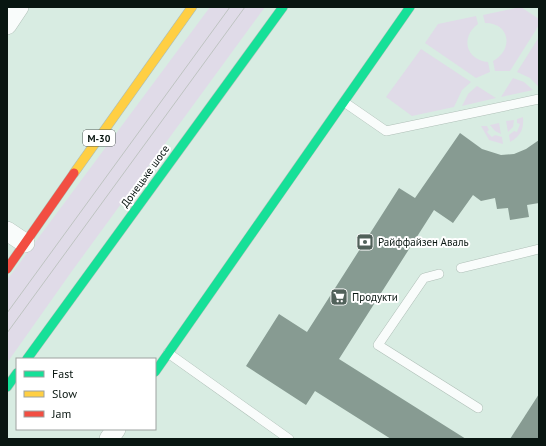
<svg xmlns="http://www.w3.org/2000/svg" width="546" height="446" font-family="'PT Sans',sans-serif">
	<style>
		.green { fill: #e0dbe8 }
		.building { fill: #879b92 }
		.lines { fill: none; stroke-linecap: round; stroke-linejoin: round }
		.lane-casing { stroke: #afbfb7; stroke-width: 10 }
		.street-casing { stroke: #afbfb7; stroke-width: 20 }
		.fast-casing { stroke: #afbfb7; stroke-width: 10 }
		.slow-casing { stroke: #afbfb7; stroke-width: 10 }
		.jam-casing { stroke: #afbfb7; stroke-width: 10 }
		.lane { stroke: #f9fcfb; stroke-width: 9 }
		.street { stroke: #f9fcfb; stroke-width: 19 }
		.fast { stroke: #16e098; stroke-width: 9 }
		.slow { stroke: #ffcf43; stroke-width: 9 }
		.jam { stroke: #f24e42; stroke-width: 9 }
		.tram { stroke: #bfc4c2; stroke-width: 1 }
		.labels { text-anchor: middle; stroke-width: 4; stroke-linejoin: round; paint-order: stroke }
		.shield { fill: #fff; stroke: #535c58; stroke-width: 1 }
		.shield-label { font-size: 10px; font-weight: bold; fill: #091611 }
		.street-label { font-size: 11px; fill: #091611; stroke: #fff }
		.poi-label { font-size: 11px; fill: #091611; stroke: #fff; text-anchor: start }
	</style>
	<rect width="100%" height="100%" fill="#d8ece2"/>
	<g class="green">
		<polygon points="210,7 265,7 72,271 7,363 7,280"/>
		<path d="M 521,7 L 539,19 L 539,25 L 510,71 L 495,71 L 493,61 C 514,49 510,23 485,23 L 483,15 Z"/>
		<path d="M 476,16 L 478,24 C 460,37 466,60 488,62 L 490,72 L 476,78 L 425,43 L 438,24 Z"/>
		<polygon points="539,37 539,87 530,78 517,72"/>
		<polygon points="421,49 471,82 462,90 454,107 412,116 386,97"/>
		<polygon points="513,78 524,82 533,90 501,97"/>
		<polygon points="477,86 496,98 462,106 468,94"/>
		<path d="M 523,117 C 524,129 521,136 510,142 L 509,135 L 514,131 L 517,132 L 520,124 L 517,123 L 517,119 Z"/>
		<polygon points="514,120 513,127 508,132 506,121"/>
		<polygon points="499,123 501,134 495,131 490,125"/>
		<polygon points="481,126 487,126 489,130 487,132 492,137 495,135 502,137 503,144 489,140"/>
	</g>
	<g class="building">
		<polygon points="460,133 482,149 501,155 514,154 526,149 539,140 539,203 527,205 529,217 510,220 508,208 497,209 495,198 481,201 473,195 453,223 434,210 339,359 466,439 391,439 315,391 306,405 246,366 279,314 307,332 399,188 415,198"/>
		<polygon points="539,394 539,439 510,439"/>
	</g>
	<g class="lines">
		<g class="lane-casing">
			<g id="lane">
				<polyline points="344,102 386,131 539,99"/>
				<polyline points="461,268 539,249"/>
				<polyline points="439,274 424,278 378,345 478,408"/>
				<polyline points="168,353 289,439"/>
			</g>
		</g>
		<g class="street-casing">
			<g id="street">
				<polyline points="7,25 19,7"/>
				<polyline points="7,231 25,243"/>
				<polyline points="109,439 116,429"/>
			</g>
		</g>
		<g class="fast-casing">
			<g id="fast">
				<polyline points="27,359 283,7"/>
				<polyline points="155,372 410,7"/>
				<polyline points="7,387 17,373"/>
			</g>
		</g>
		<g class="slow-casing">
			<polyline id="slow" points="74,173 192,7"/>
		</g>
		<g class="jam-casing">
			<polyline id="jam" points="7,269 74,173"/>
		</g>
		<use href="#lane" class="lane"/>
		<use href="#street" class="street"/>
		<use href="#fast" class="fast"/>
		<use href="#slow" class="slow"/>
		<use href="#jam" class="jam"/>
		<g class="tram">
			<polyline points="7,313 230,7"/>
			<polyline points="7,333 245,7"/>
		</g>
	</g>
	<defs>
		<g id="bank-square" transform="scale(0.9)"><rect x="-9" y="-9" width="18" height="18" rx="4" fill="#51615a" stroke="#fff"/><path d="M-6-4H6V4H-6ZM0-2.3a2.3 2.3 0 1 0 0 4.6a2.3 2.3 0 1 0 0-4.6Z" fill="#fff"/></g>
		<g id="supermarket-square" transform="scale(0.9)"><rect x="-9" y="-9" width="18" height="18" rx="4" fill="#51615a" stroke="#fff"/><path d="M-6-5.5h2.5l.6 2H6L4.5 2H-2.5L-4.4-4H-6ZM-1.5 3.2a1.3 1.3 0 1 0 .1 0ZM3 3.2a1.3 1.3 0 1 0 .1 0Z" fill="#fff"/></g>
	</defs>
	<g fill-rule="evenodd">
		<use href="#bank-square" x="365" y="242"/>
		<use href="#supermarket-square" x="339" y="297"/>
	</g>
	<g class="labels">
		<rect class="shield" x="83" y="130" width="32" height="16" rx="3"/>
		<g class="shield-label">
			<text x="99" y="142">М-30</text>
		</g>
		<g class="street-label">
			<text transform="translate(145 176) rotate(-54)" y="4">Донецьке шосе</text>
		</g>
		<g class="poi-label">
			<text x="378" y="246">Райффайзен Аваль</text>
			<text x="352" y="301">Продукти</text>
		</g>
	</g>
	<rect width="546" height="446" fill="none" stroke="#091611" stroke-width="16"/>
	<rect x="16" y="358" width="140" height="72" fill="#ffffff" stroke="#9da2a0"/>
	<rect x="24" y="371" width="20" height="6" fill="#16e098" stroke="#9da2a0"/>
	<text x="52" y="378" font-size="12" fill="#091611">Fast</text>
	<rect x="24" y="391" width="20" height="6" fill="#ffcf43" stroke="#9da2a0"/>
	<text x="52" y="398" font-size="12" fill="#091611">Slow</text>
	<rect x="24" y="411" width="20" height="6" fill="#f24e42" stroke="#9da2a0"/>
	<text x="52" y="418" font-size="12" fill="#091611">Jam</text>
</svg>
